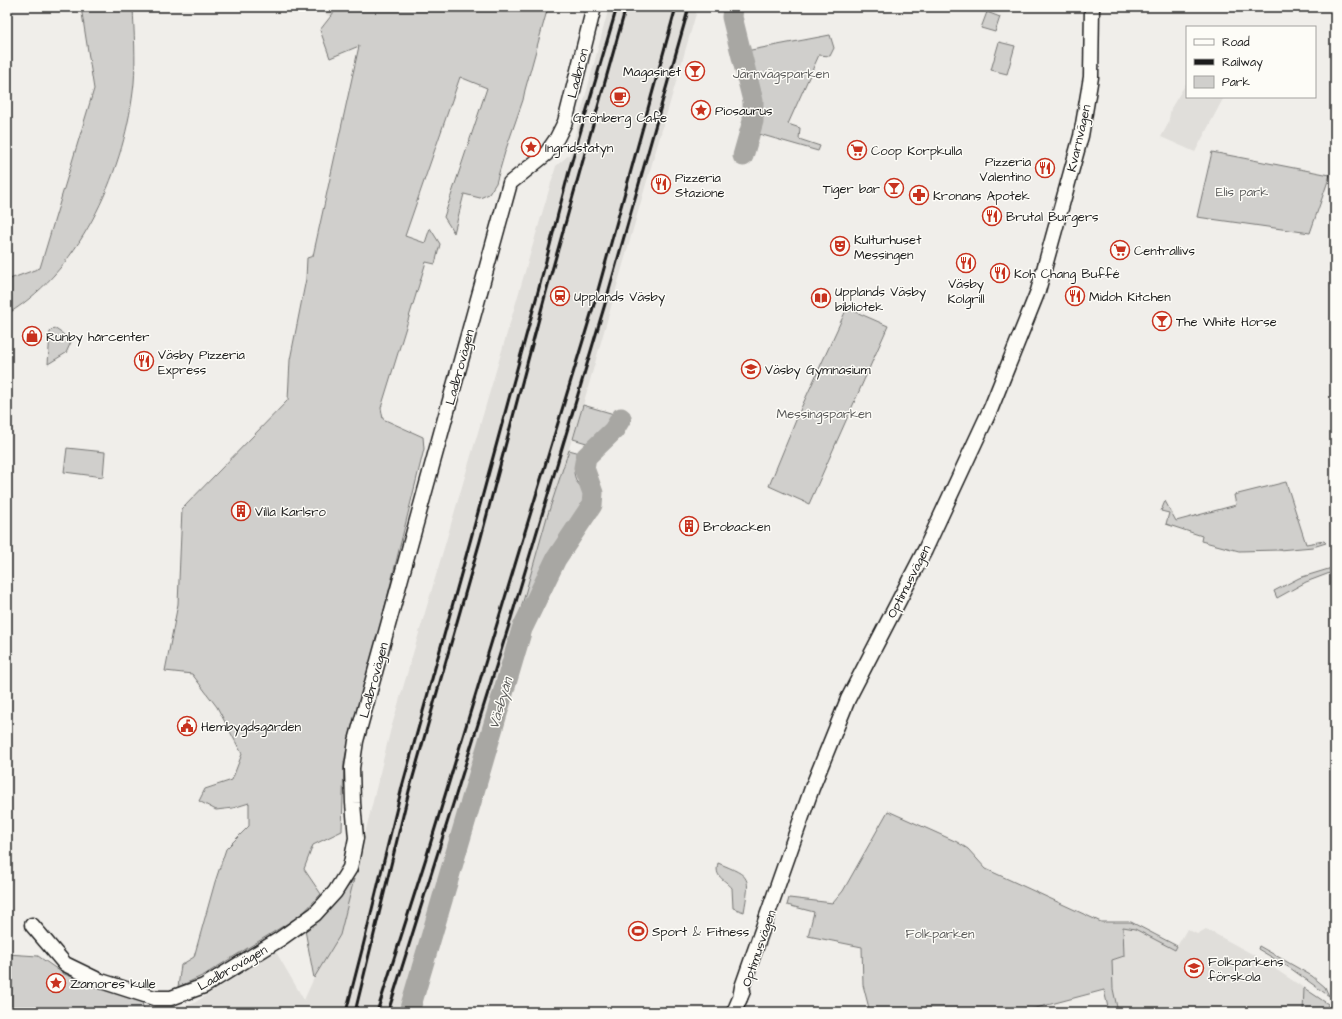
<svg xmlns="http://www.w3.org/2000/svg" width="1342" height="1019" font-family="'Architects Daughter',sans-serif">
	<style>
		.built { fill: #e0deda }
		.green { fill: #d0cfcc; stroke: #767674 }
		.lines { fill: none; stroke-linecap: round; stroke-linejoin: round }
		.river { stroke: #a8a7a3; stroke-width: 21 }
		.secondary-casing { stroke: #1c1c1c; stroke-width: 17 }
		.secondary { stroke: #fdfcf7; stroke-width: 14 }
		.rail { stroke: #1c1c1c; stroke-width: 3 }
		.labels { text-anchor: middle; stroke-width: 3; stroke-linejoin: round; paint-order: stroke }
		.poi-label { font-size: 13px; fill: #1c1c1c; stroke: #fdfcf7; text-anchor: start }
		.street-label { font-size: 13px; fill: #1c1c1c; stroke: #fdfcf7 }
		.park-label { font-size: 13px; fill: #5b5b5a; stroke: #fdfcf7 }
		.water-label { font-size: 14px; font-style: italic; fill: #5b5b59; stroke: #fdfcf7 }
	</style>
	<rect width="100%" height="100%" fill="#f0eeea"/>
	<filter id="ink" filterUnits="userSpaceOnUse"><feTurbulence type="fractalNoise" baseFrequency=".025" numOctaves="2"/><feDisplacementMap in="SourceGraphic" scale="8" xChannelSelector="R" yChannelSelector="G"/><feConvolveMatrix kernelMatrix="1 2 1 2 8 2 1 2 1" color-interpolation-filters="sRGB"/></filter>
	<g filter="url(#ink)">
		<g class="built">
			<polygon points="316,7 338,7 330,17"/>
			<polygon points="609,7 698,7 644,191 583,405 547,517 455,835 401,1012 170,1012 194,1003 276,952 304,1000 314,978 340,935 390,732 556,166 570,154"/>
			<polygon points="1187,82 1187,97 1224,97 1195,152 1161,137 1168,124 1171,108"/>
			<polygon points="1122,927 1135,929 1175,950 1187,929 1197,934 1206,929 1254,955 1304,988 1303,1012 1118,1012 1113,989 1111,960 1124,956"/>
		</g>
		<g class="green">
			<path d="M 81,7 L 133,7 C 134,32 136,58 134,83 C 126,166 83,268 9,313 L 7,311 L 7,280 L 40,268 L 94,89 Z"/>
			<polygon points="338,7 548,7 525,90 523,100 505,152 496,183 489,194 480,198 464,194 454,233 444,217 487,88 460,77 405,236 425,243 430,228 440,244 435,264 426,262 381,408 383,419 423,437 424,449 369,671 351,730 344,762 342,831 313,845 304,869 321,894 301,915 204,975 178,987 181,965 194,957 215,882 226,849 249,826 249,803 233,808 216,810 199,801 205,789 232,780 242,754 217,707 192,674 165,671 178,604 182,509 288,400 290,360 306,279 307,258 313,256 359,46 330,58 320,30"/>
			<polygon points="987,12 1000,17 995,32 981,28"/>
			<polygon points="830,35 834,48 830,56 819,55 788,124 800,128 799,139 820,146 818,151 759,134 761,104 746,51"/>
			<polygon points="999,42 1015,46 1007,74 991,70"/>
			<polygon points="1212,152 1330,175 1310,233 1197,217"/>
			<polygon points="847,308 888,326 809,504 769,486 801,408"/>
			<polygon points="54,328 63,334 71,342 66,353 48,364 50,332"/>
			<polygon points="583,405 614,414 590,444 573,439"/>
			<polygon points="67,448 105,452 103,477 64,472"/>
			<polygon points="569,450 580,453 574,473 576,481 581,487 584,496 584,505 548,554 518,619 547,517"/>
			<polygon points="1286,482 1306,544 1324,541 1326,543 1313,547 1279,550 1239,551 1201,541 1202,536 1166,524 1169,513 1161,511 1165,501 1176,521 1236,505 1234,495"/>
			<polygon points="1335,567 1335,571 1306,582 1277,598 1274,591 1299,578"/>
			<polygon points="888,811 957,842 968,849 986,869 1101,922 1131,922 1177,946 1175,950 1135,929 1123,927 1124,956 1112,960 1113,989 1118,1012 1109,1012 1104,990 1021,1012 870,1012 863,985 862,947 808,936 814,912 787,905 789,898 833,903 843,891"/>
			<path d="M 718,863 C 752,877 750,876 744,912 L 733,908 L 732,888 C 724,878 714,878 718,863 Z"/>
			<polygon points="354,879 340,935 314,978 305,930 329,910"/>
			<polygon points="1259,946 1312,976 1325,987 1329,996 1290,968 1258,949"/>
			<polygon points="7,954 38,956 64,974 142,1002 144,1012 7,1012"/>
			<polygon points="1304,988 1328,1004 1327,1010 1317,1012 1303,1012"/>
		</g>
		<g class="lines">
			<g class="river">
				<polyline points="733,7 732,17 753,101 753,121 743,156"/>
				<polyline points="409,1012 522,629 556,559 592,505 593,493 584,468 586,457 614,430 621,418"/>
			</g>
			<g class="secondary-casing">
				<g id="secondary">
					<polyline points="32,925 65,964 98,980 154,998 171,998 204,986 280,939 315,914 335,892 350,868 356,838 353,803 352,768 356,741 510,183 546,154 557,138 565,122 594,7"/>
					<polyline points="740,998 742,987 812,788 848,699 925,550 991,408 1038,291 1081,136 1091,77 1092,7"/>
					<polyline points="734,1012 743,991"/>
				</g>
			</g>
			<use href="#secondary" class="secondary"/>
			<g class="rail">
				<polyline points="346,1012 363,946 402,787 471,538 539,288 569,171 617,7"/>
				<polyline points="355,1012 409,791 480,541 546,292 626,7"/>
				<polyline points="377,1012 426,858 595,301 676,7"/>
				<polyline points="388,1012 509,625 605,304 689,7"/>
			</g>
		</g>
	</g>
	<defs>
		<g id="bar-ring" transform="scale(1)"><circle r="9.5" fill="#fdfcf7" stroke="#c8321e" stroke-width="1.5"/><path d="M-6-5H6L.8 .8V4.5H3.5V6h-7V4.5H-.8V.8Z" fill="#c8321e"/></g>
		<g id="cafe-ring" transform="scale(1)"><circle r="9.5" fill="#fdfcf7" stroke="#c8321e" stroke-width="1.5"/><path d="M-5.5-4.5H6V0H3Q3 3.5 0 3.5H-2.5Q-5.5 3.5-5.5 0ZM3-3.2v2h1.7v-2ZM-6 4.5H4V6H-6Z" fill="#c8321e"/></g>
		<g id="sight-ring" transform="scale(1)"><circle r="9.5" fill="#fdfcf7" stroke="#c8321e" stroke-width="1.5"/><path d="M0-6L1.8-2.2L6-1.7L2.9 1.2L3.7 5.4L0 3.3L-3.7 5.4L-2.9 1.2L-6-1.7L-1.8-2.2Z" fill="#c8321e"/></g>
		<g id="supermarket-ring" transform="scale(1)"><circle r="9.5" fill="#fdfcf7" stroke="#c8321e" stroke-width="1.5"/><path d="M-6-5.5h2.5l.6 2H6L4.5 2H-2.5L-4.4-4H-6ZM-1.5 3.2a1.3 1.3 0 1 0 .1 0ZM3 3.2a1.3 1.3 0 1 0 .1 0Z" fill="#c8321e"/></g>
		<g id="restaurant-ring" transform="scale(1)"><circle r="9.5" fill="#fdfcf7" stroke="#c8321e" stroke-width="1.5"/><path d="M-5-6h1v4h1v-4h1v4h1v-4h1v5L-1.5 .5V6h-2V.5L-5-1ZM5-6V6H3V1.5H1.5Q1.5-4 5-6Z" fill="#c8321e"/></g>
		<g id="pharmacy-ring" transform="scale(1)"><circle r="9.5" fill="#fdfcf7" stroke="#c8321e" stroke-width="1.5"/><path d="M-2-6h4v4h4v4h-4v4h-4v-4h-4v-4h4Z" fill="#c8321e"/></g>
		<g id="theatre-ring" transform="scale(1)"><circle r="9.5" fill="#fdfcf7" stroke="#c8321e" stroke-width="1.5"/><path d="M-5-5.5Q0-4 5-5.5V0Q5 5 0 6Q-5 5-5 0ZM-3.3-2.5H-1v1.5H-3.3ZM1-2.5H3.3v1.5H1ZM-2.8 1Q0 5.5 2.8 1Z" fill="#c8321e"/></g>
		<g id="station-ring" transform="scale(1)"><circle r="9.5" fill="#fdfcf7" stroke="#c8321e" stroke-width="1.5"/><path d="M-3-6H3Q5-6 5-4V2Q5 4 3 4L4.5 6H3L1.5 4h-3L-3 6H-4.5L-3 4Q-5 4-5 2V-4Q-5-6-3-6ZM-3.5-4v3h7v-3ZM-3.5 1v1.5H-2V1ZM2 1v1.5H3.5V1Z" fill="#c8321e"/></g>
		<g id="library-ring" transform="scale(1)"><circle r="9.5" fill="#fdfcf7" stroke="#c8321e" stroke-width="1.5"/><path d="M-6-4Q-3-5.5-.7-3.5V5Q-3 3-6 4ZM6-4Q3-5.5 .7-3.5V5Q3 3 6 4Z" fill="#c8321e"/></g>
		<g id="shop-ring" transform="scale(1)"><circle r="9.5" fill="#fdfcf7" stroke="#c8321e" stroke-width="1.5"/><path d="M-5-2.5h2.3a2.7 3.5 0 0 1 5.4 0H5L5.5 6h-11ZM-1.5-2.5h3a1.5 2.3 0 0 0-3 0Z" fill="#c8321e"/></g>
		<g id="school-ring" transform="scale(1)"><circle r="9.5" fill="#fdfcf7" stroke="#c8321e" stroke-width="1.5"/><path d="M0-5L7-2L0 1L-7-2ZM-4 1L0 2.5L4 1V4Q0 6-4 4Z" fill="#c8321e"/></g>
		<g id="building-ring" transform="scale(1)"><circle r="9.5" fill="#fdfcf7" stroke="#c8321e" stroke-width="1.5"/><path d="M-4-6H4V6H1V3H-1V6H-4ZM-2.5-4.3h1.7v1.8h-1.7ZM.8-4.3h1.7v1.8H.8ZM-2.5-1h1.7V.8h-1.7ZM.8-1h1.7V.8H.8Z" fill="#c8321e"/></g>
		<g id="civic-ring" transform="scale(1)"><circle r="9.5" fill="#fdfcf7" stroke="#c8321e" stroke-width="1.5"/><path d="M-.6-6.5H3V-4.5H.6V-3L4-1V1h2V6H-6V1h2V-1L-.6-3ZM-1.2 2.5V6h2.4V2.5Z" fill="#c8321e"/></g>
		<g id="stadium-ring" transform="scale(1)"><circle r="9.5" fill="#fdfcf7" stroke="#c8321e" stroke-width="1.5"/><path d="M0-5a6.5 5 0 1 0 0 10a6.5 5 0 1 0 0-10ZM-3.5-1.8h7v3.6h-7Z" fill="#c8321e"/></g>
	</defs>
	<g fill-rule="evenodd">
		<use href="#bar-ring" x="695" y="71"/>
		<use href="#cafe-ring" x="620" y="97"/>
		<use href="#sight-ring" x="701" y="110"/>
		<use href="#sight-ring" x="531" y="147"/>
		<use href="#supermarket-ring" x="857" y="150"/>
		<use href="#restaurant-ring" x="1045" y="168"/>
		<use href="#restaurant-ring" x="661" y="184"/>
		<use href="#bar-ring" x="894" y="188"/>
		<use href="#pharmacy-ring" x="919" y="195"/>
		<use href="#restaurant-ring" x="992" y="216"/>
		<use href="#theatre-ring" x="840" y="246"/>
		<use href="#supermarket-ring" x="1120" y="250"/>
		<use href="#restaurant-ring" x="966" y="263"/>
		<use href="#restaurant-ring" x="1000" y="273"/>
		<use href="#station-ring" x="560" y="296"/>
		<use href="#restaurant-ring" x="1075" y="296"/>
		<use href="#library-ring" x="821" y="298"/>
		<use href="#bar-ring" x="1162" y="321"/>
		<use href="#shop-ring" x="32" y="336"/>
		<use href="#restaurant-ring" x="144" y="361"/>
		<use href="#school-ring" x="751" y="369"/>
		<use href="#building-ring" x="241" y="511"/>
		<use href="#building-ring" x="689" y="526"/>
		<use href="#civic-ring" x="187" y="726"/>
		<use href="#stadium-ring" x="638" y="931"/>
		<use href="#school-ring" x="1194" y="968"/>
		<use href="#sight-ring" x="56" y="983"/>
	</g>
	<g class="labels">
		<g class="poi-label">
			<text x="681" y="76" text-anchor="end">Magasinet</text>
			<text x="715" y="115">Piosaurus</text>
			<text x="620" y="122" text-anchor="middle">Grönberg Cafe</text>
			<text x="545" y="152">Ingridstatyn</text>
			<text x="871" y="155">Coop Korpkulla</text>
			<text x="1031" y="166" text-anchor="end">Pizzeria<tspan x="1031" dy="15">Valentino</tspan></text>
			<text x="675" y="182">Pizzeria<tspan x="675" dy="15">Stazione</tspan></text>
			<text x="880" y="193" text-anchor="end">Tiger bar</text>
			<text x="933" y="200">Kronans Apotek</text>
			<text x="1006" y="221">Brutal Burgers</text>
			<text x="854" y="244">Kulturhuset<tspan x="854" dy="15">Messingen</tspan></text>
			<text x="1134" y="255">Centrallivs</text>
			<text x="1014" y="278">Koh Chang Buffé</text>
			<text x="966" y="288" text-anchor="middle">Väsby<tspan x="966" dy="15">Kolgrill</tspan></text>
			<text x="835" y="296">Upplands Väsby<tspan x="835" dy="15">bibliotek</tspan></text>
			<text x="574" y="301">Upplands Väsby</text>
			<text x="1089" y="301">Midoh Kitchen</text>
			<text x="1176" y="326">The White Horse</text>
			<text x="46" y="341">Runby hårcenter</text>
			<text x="158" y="359">Väsby Pizzeria<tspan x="158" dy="15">Express</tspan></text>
			<text x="765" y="374">Väsby Gymnasium</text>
			<text x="255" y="516">Villa Karlsro</text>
			<text x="703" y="531">Brobacken</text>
			<text x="201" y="731">Hembygdsgården</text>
			<text x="652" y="936">Sport &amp; Fitness</text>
			<text x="1208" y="966">Folkparkens<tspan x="1208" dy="15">förskola</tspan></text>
			<text x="70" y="988">Zamores kulle</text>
		</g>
		<g class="street-label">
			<text transform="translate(577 73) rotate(-76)" y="5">Ladbron</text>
			<text transform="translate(1078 138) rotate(-77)" y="5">Kvarnvägen</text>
			<text transform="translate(459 367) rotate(-75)" y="5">Ladbrovägen</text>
			<text transform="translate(908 581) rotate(-63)" y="5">Optimusvägen</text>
			<text transform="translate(373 680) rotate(-75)" y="5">Ladbrovägen</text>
			<text transform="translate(758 948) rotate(-71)" y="5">Optimusvägen</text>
			<text transform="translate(232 967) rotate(-30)" y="5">Ladbrovägen</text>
		</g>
		<g class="park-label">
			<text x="781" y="78">Järnvägsparken</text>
			<text x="1242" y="196">Elis park</text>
			<text x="824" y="418">Messingsparken</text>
			<text x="940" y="938">Folkparken</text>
		</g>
		<g class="water-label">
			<text transform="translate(500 703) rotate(-74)" y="5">Väsbyån</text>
		</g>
	</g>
	<rect width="1342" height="1019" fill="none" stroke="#fdfcf7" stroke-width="24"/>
	<rect x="12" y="12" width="1318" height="995" fill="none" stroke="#1c1c1c" stroke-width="1.5" filter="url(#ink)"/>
	<rect x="1186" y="26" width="130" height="72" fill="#fdfcf7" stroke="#a3a29f"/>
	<rect x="1194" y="39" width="20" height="6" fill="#fdfcf7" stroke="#a3a29f"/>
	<text x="1222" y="46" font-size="12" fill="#1c1c1c">Road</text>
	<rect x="1194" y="59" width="20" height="6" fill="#1c1c1c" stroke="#a3a29f"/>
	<text x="1222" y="66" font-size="12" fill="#1c1c1c">Railway</text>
	<rect x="1194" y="76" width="20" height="12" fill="#d0cfcc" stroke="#a3a29f"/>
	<text x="1222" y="86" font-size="12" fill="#1c1c1c">Park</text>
</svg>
